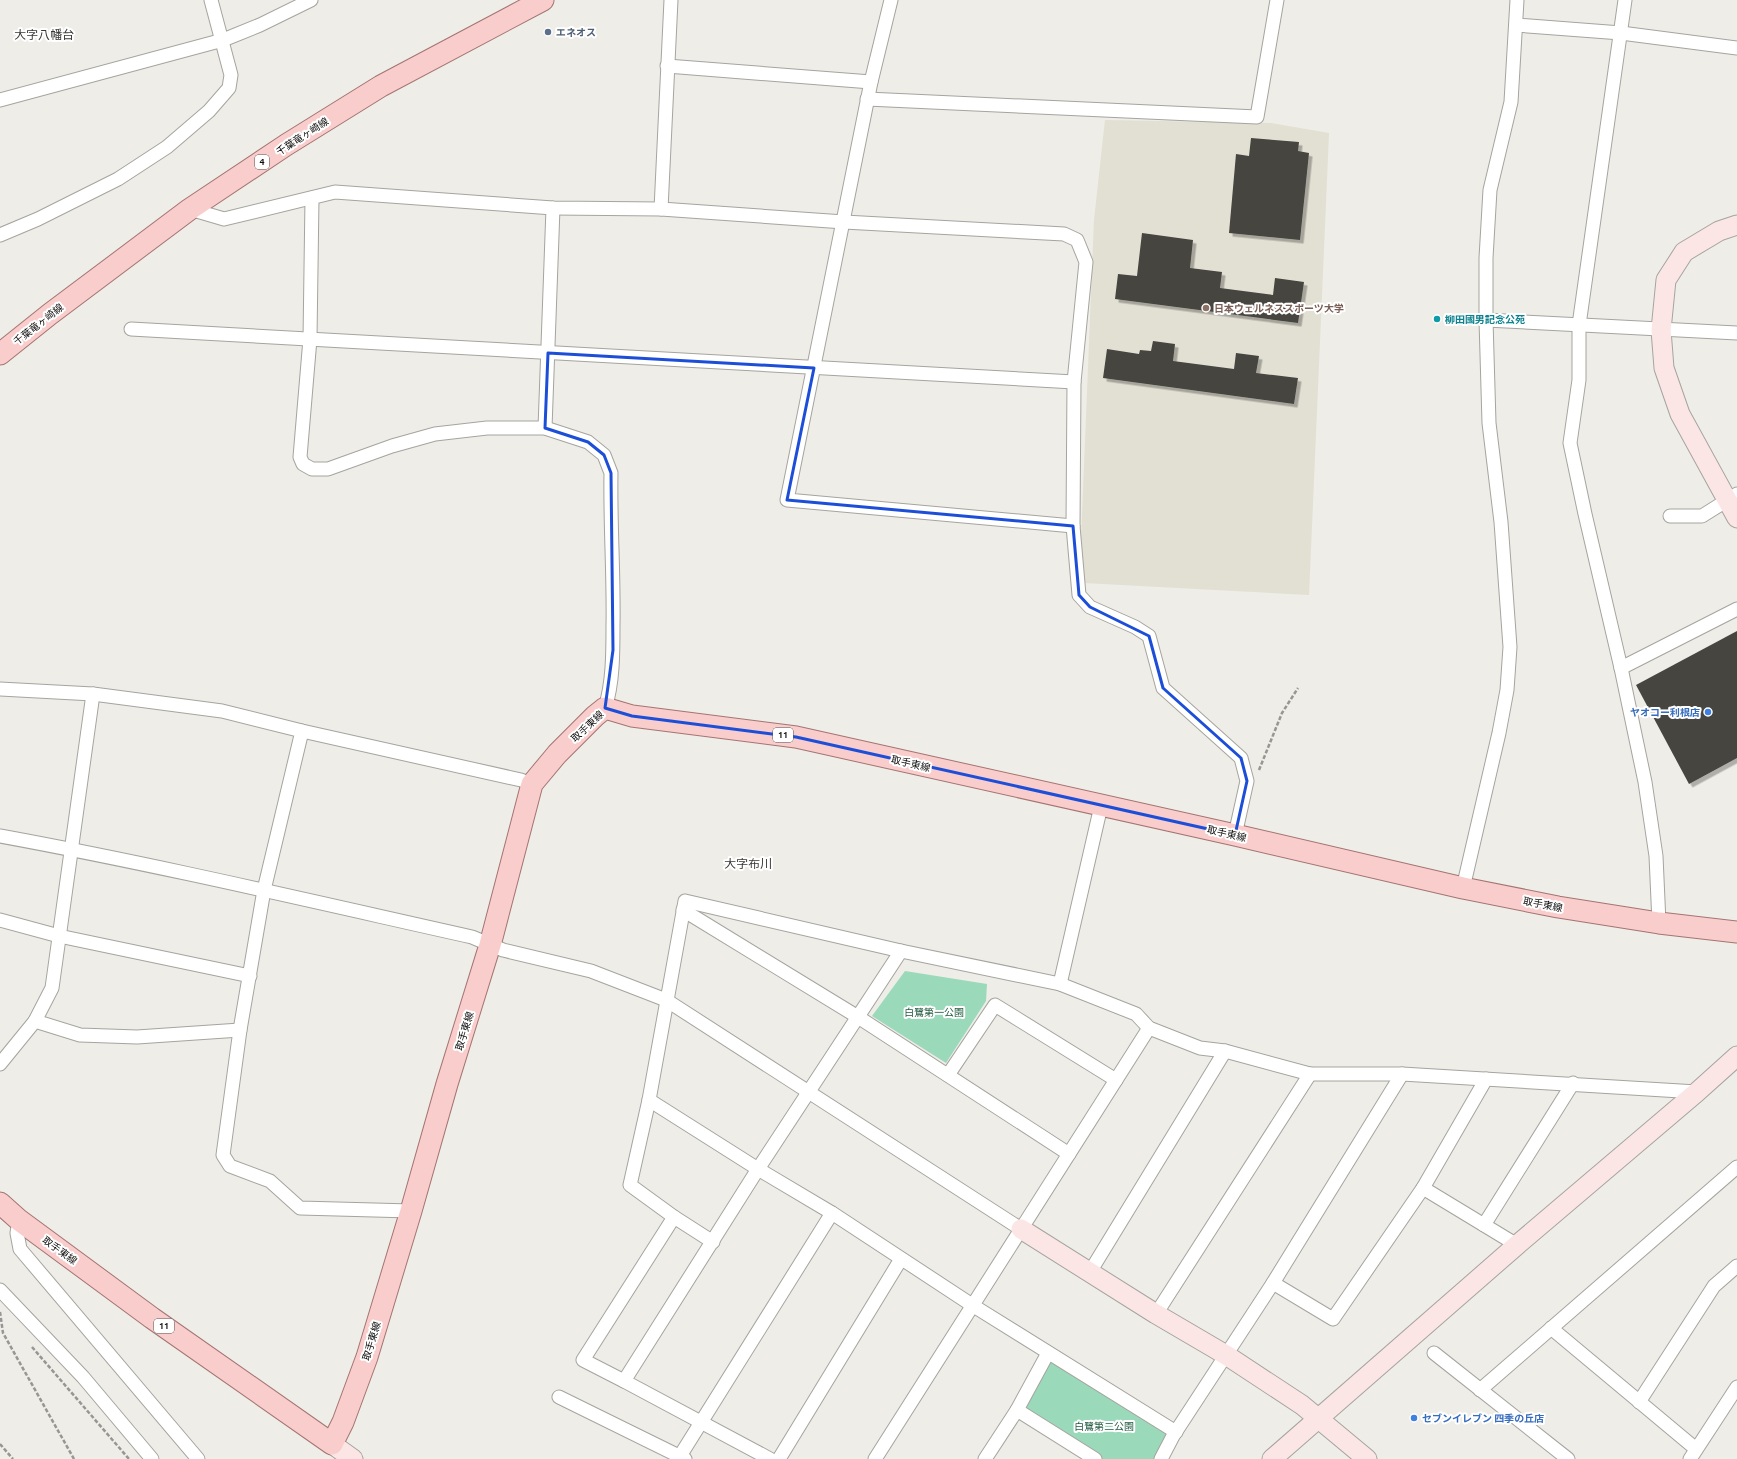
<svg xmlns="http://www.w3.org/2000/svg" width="1737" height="1459" font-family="Ubuntu,'Noto Sans JP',sans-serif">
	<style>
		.built { fill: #e2e0d3 }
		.green { fill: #9ad9b9 }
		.building { fill: #464440; filter: url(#shadow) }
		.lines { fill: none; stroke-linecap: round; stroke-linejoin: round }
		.street-casing { stroke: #a5a49f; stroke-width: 15 }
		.secondary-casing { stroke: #a5a49f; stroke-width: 21 }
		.primary-casing { stroke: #a47472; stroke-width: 23 }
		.path { stroke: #979692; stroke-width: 2.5; stroke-dasharray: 4 2; stroke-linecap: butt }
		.street { stroke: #fff; stroke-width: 13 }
		.secondary { stroke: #fce6e5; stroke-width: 19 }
		.primary { stroke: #f9cdcb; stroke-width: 21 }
		.marked { fill: none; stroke: #1d4ed8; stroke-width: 3; stroke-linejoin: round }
		.service-dot { fill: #5c6f8a; stroke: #fff; stroke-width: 1.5 }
		.education-dot { fill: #8d6e63; stroke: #fff; stroke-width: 1.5 }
		.culture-dot { fill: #0f9aa8; stroke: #fff; stroke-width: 1.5 }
		.shop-dot { fill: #3f7fe0; stroke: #fff; stroke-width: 1.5 }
		.labels { text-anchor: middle; stroke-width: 4; stroke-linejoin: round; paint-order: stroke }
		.shield { fill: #fff; stroke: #575656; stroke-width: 1 }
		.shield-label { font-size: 9px; font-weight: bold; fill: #0f0e0d }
		.service-label { font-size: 10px; font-weight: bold; fill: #4e5e75; stroke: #fff; text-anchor: start }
		.street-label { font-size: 10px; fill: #0f0e0d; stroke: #fff }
		.education-label { font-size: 10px; font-weight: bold; fill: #785e54; stroke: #fff; text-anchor: start }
		.culture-label { font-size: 10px; font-weight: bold; fill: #0d838f; stroke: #fff; text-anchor: start }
		.shop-label { font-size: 10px; font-weight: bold; fill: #366cbe; stroke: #fff; text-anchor: end }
		.park-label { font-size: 10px; fill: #215a41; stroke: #fff }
		.quarter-label { font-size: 12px; fill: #383733; stroke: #fff }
	</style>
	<defs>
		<filter id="shadow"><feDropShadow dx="3.5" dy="3.5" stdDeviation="0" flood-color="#0004"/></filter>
	</defs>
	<rect width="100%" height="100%" fill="#eeede7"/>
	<polygon class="built" points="1105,120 1271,123 1329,133 1309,595 1084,583 1081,541 1094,220"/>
	<g class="green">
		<polygon points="905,971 987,984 986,1001 946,1063 872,1016"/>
		<polygon points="1050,1359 1173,1436 1156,1459 1101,1459 1023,1408"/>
	</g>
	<g class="building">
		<polygon points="1251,138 1299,142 1298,151 1309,153 1300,240 1229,233 1236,154 1249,156"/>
		<polygon points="1142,233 1193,240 1190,268 1222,272 1220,288 1273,295 1275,278 1304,282 1298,323 1115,299 1118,274 1137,276"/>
		<polygon points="1153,341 1175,344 1173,361 1234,369 1236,353 1259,356 1256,373 1298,378 1294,404 1103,378 1107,349 1139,354 1140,350 1151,351"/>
		<polygon points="1737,631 1737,758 1689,784 1636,685"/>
	</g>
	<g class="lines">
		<g class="street-casing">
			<g id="street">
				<polyline points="891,0 871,82 787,500 1073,526"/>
				<polyline points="1625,0 1579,325 1579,380 1570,443 1585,514 1621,668 1645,782 1656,856 1659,923"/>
				<polyline points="1516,25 1621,33 1737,48"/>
				<polyline points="667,66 871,82"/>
				<polyline points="867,99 1257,117 1277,0"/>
				<polyline points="0,100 223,40 260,25 311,0"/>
				<path d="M 312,198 L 310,339 L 300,457 L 303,464 L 312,469 L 328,469 L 392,446 L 435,434 L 487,428 L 545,428 L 588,442 L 604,455 L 611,473 C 610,524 614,575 613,626 C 613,653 613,683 605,708"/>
				<polyline points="190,209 224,219 335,192 553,208 661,209 844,222 1064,234 1077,240 1086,262 1074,382 1073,526 1079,595 1090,607 1135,627 1149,636 1163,688 1241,758 1247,781 1235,835"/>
				<polyline points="661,209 671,0"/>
				<polyline points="0,235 38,219 118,179 167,147 209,111 229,88 231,75 211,0"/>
				<polyline points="1486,320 1737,333"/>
				<polyline points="131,329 1074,382"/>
				<polyline points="545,428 553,208"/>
				<polyline points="1670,516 1702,516 1737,494"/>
				<polyline points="1621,668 1737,609"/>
				<polyline points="0,689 93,694 222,711 302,731 521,780 532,784"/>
				<polyline points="302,731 264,890 240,1030 223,1155 230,1166 270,1181 300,1208 411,1211"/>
				<path d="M 0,836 C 158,865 315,902 472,937 L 503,950 L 591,971 L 666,1000 L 1021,1229"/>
				<polyline points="1463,888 1499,733 1507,690 1510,647 1501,522 1489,423 1486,320 1486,258 1490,190 1511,102 1517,0"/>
				<polyline points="683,910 858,1017 1069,1154"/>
				<polyline points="0,920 59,936 250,976"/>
				<polyline points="1060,984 1101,806"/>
				<polyline points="35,1021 80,1035 137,1037 240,1030"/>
				<polyline points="0,1064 35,1021 52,988 93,694"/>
				<polyline points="948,1075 995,1005 1116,1080"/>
				<polyline points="649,1100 758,1169 832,1213 972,1305 1176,1432"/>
				<polyline points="1423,1188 1517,1245"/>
				<polyline points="19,1220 17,1233 20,1249 198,1459"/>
				<polyline points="1484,1225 1573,1083"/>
				<polyline points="713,1242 674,1217 630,1185 649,1100 685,901 901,951 1060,984 1136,1014 1149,1028 1200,1048 1225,1051 1310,1074 1402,1074 1697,1092"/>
				<polyline points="1090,1272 1225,1051"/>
				<polyline points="1273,1283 1333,1319 1423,1188 1486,1079"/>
				<polyline points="0,1290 83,1377 152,1459"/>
				<polyline points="1156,1314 1310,1074"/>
				<polyline points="1551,1328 1696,1449"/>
				<polyline points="1434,1353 1568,1459"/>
				<polyline points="624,1381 583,1360 674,1217"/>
				<polyline points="1480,1390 1737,1167"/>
				<polyline points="559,1397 685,1459"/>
				<polyline points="1639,1402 1714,1286 1737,1266"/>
				<polyline points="1017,1410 1048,1353"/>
				<polyline points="680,1456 832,1213"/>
				<polyline points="770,1459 624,1381 758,1169 901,951"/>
				<polyline points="779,1459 901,1259"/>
				<polyline points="875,1459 1149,1028"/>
				<polyline points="985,1459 1017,1410 1095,1459"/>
				<polyline points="1161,1459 1173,1436 1273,1283 1402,1074"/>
				<polyline points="1690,1459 1737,1387"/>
			</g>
		</g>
		<g class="secondary-casing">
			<g id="secondary">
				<polyline points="1737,225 1719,231 1684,252 1666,280 1661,330 1664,368 1680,414 1737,518"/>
				<polyline points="1021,1229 1156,1314 1226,1355 1302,1405 1367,1459"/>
				<polyline points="332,1444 353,1459"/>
				<polyline points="1272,1459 1517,1245 1697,1092 1737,1056"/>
			</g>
		</g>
		<g class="primary-casing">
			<g id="primary">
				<polyline points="0,354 50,314 190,209 286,145 381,86 543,0"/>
				<polyline points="0,1203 19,1220 152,1318 332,1444 343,1422 367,1357 411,1211 447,1084 490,945 532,784 557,754 595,716 605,708 632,716 796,737 1235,835 1463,888 1558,907 1659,923 1737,932"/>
			</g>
		</g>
		<g class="path">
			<polyline points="1259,770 1282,713 1298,688"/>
			<polyline points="0,1312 3,1333 74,1459"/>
			<polyline points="32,1347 129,1459"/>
			<polyline points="0,1444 13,1459"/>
		</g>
		<use href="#street" class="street"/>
		<use href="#secondary" class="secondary"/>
		<use href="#primary" class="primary"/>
	</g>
	<path class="marked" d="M 548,353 L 814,368 L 787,500 L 1073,526 L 1079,595 L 1090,607 L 1149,636 L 1163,688 L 1241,758 L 1247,781 L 1235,835 L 796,737 L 632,716 L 605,708 L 613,650 L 611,473 L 604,455 L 588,442 L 545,428 Z"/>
	<circle class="service-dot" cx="548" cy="32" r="4"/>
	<circle class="education-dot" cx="1206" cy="308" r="4"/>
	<circle class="culture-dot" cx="1437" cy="319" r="4"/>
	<g class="shop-dot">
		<circle cx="1708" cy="712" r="4"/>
		<circle cx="1414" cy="1418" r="4"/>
	</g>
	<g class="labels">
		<g class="shield">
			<rect x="255" y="155" width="14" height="14" rx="3"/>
			<rect x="773" y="728" width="20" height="14" rx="3"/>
			<rect x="154" y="1319" width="20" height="14" rx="3"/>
		</g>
		<g class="shield-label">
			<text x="262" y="165">4</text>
			<text x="783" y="738">11</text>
			<text x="164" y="1329">11</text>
		</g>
		<g class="service-label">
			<text x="556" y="36">エネオス</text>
		</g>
		<g class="street-label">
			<text transform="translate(302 136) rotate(-33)" y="4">千葉竜ヶ崎線</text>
			<text transform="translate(38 324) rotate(-38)" y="4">千葉竜ヶ崎線</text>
			<text transform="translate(587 726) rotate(-43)" y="4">取手東線</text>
			<text transform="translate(911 763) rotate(13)" y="4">取手東線</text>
			<text transform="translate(1227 833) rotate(13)" y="4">取手東線</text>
			<text transform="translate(1543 904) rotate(11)" y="4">取手東線</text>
			<text transform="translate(464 1031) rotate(-73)" y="4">取手東線</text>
			<text transform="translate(60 1250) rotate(36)" y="4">取手東線</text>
			<text transform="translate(371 1341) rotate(-73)" y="4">取手東線</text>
		</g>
		<g class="education-label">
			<text x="1214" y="312">日本ウェルネススポーツ大学</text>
		</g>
		<g class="culture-label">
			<text x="1445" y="323">柳田國男記念公苑</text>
		</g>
		<g class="shop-label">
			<text x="1700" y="716">ヤオコー利根店</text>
			<text x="1422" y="1422" text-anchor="start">セブンイレブン 四季の丘店</text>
		</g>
		<g class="park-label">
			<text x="934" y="1016">白鷺第一公園</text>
			<text x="1104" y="1430">白鷺第二公園</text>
		</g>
		<g class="quarter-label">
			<text x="44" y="39">大字八幡台</text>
			<text x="748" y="868">大字布川</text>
		</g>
	</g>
</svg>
